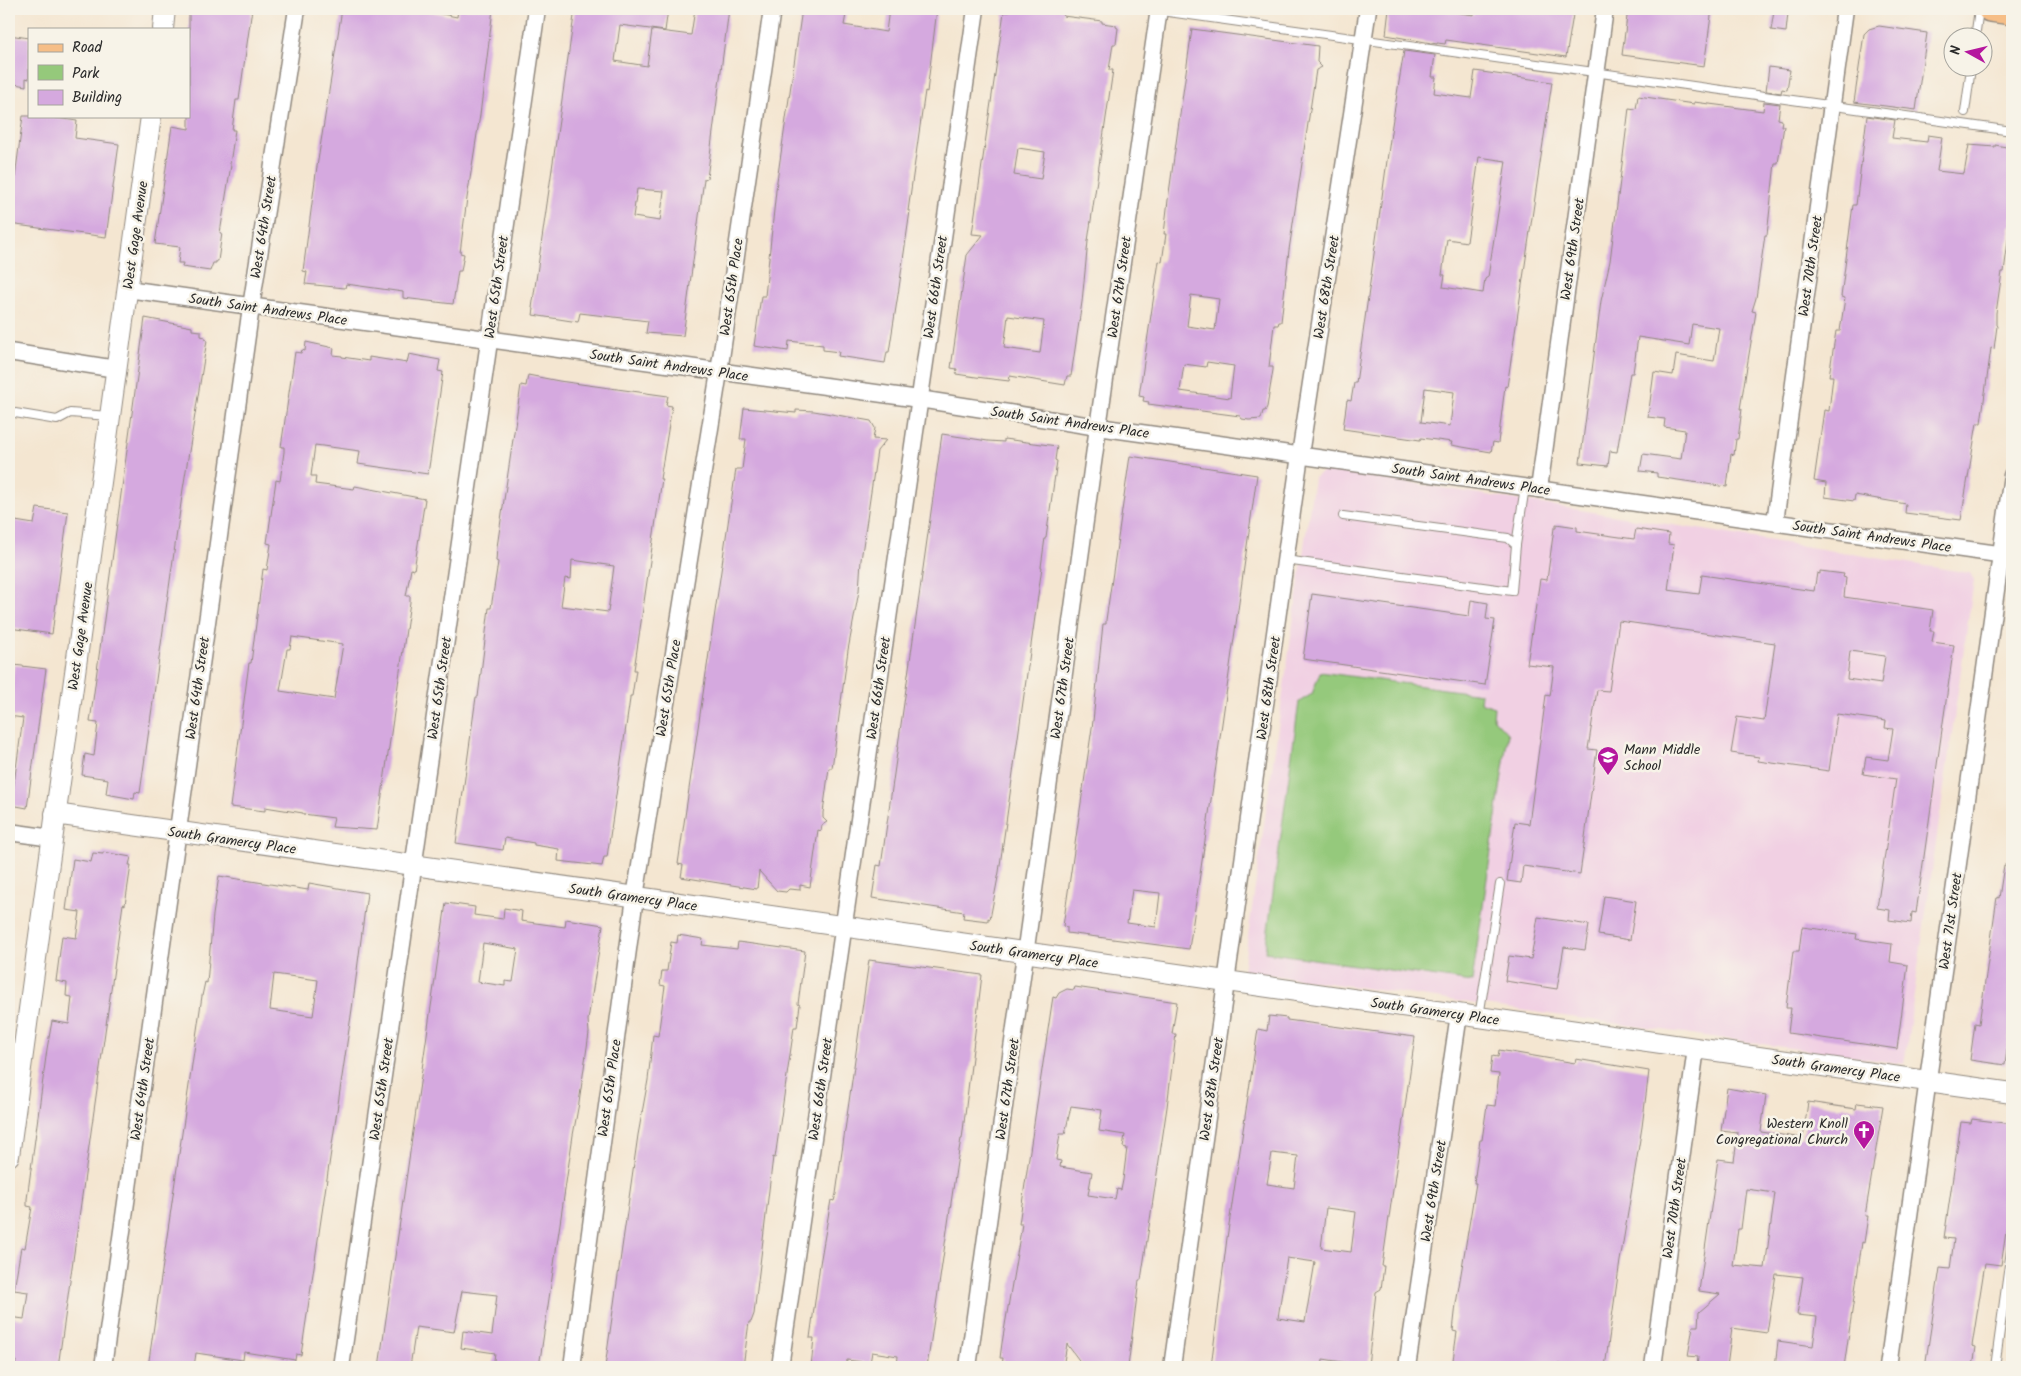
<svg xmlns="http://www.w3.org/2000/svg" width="2021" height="1376" font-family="Kalam,sans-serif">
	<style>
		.built { fill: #f1d0e3 }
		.green { fill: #95c97b; stroke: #607a53 }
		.building { fill: #d5a9df; fill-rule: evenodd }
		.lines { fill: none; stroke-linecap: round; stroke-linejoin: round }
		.service-casing { stroke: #90887e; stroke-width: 10 }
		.minor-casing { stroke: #90887e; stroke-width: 19 }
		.tertiary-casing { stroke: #90887e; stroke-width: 22 }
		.primary-casing { stroke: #90887e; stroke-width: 28 }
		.service { stroke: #fff; stroke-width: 8 }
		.minor { stroke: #fff; stroke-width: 16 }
		.tertiary { stroke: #fff; stroke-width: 20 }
		.primary { stroke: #f6be87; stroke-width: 25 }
		.labels { text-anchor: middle; stroke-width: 5; stroke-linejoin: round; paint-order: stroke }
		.street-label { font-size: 14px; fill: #2b2b2b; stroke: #f7f3e8 }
		.poi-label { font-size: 14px; fill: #2b2b2b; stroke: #f7f3e8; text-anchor: start }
	</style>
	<rect width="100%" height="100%" fill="#f7f3e8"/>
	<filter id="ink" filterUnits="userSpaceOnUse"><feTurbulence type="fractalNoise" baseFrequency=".02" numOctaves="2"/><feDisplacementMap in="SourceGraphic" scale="10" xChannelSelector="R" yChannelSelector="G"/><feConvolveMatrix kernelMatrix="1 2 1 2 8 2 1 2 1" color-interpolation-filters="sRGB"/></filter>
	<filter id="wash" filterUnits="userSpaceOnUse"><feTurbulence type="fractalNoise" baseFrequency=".0096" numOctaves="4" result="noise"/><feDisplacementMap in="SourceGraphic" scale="20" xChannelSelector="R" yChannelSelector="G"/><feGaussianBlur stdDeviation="1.12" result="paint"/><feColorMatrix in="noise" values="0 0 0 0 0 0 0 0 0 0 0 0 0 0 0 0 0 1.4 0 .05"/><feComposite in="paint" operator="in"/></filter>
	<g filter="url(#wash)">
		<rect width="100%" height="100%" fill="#f4e6d1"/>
		<polygon class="built" points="1325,469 1970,573 1974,580 1904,1064 1243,971 1314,478"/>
		<polygon class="green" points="1320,672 1481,694 1480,702 1494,707 1493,718 1508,734 1472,982 1265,952 1299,702 1312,694"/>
		<g id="blocks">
			<g class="building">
				<polygon points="189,9 252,9 239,100 236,100 232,130 235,130 230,164 231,165 220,233 222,233 218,261 216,261 216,263 213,263 210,271 182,267 183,263 178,263 180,247 155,244 172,126 189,129"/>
				<polygon points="342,9 417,9 457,17 458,9 493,9 480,115 467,198 460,253 464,254 461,271 458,271 453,304 403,298 403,292 346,284 345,288 305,284 307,272 303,271 316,173"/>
				<path d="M 575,9 L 668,9 L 665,31 L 620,25 L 615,61 L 647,66 L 652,30 L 691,35 L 695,9 L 729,9 L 707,178 L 704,179 L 683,336 L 646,333 L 648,321 L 580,313 L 578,322 L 533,315 L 534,309 L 532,308 ZM 637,189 L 664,191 L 660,221 L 633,217 Z"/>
				<polygon points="802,9 847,9 844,25 886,32 889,9 937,9 927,92 925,91 908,211 910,211 899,288 889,352 887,352 885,363 838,356 839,352 823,350 823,345 789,341 788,351 754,346 761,296 765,296 777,181"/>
				<path d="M 1009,9 L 1064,9 L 1063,16 L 1102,21 L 1102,23 L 1116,25 L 1116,27 L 1118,28 L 1116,44 L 1113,44 L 1109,70 L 1113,70 L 1088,241 L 1082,302 L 1071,376 L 1067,376 L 1065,385 L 1010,376 L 1009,381 L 976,377 L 956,374 L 957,369 L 951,368 L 967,255 L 983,235 L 972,234 L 1004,12 L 1009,12 ZM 1018,148 L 1045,152 L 1041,179 L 1014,175 ZM 1008,316 L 1044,321 L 1040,353 L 1004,348 Z"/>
				<polygon points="1389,9 1431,9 1474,15 1474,9 1574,9 1566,57 1446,40 1445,44 1437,43 1437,44 1386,35"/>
				<polygon points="1628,9 1712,9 1704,66 1622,55"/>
				<polygon points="1774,11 1788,13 1786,32 1771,30"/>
				<polygon points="1879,26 1927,33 1916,110 1854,102 1864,34 1869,29"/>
				<path d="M 1192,29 L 1318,46 L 1317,62 L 1322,67 L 1316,70 L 1289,250 L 1281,322 L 1279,322 L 1278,325 L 1274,325 L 1269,367 L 1273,367 L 1273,370 L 1267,407 L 1265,411 L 1263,411 L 1261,419 L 1249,420 L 1242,419 L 1240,416 L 1148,404 L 1149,402 L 1143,401 L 1144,397 L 1139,396 L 1159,261 L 1162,262 L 1166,234 L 1164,234 L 1168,200 ZM 1191,295 L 1219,299 L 1215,330 L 1187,326 ZM 1207,362 L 1234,366 L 1230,398 L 1180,391 L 1184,364 L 1206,367 Z"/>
				<polygon points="9,35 29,38 29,79 26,78 26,86 9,83"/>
				<path d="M 1404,51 L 1435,55 L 1432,77 L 1436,77 L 1434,93 L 1471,98 L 1475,71 L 1552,82 L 1507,387 L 1505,386 L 1498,443 L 1493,442 L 1491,452 L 1451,445 L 1452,442 L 1421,438 L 1420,440 L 1343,429 L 1347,400 L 1351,401 L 1354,383 L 1356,383 L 1392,125 ZM 1479,157 L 1506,161 L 1488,277 L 1485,279 L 1483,293 L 1443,287 L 1445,275 L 1442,275 L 1447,239 L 1467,242 ZM 1425,388 L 1454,392 L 1450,426 L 1421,422 Z"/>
				<polygon points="1769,67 1790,70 1787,90 1782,89 1781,93 1766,91"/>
				<polygon points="1638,96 1694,104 1694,102 1763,111 1764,102 1780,104 1778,119 1782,120 1781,126 1784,126 1778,163 1775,163 1767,235 1765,235 1756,298 1752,311 1756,312 1740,409 1742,409 1738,439 1736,439 1734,455 1731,454 1727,487 1657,477 1657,473 1640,471 1643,454 1681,459 1685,430 1664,427 1665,419 1648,417 1654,372 1673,375 1676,355 1714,361 1719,328 1692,324 1689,345 1638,337 1633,373 1630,373 1617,452 1610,451 1608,466 1580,463 1601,301 1610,261 1629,108 1636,109"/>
				<polygon points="23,116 43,116 77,121 75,138 119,144 106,237 9,224"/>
				<polygon points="1867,116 1895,120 1892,138 1927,142 1928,135 1942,137 1937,171 1964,174 1969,145 1995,147 1995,145 2012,148 2012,226 2010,226 2004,272 2002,272 1996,313 1996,325 1997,326 1994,349 1991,348 1981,423 1977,423 1961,520 1905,513 1906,504 1855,495 1854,501 1825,497 1826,483 1814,481 1824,410 1829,411 1833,376 1829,376 1836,331 1840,331 1845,298 1841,297 1853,205 1856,205"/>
				<polygon points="145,318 192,327 192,330 201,331 201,336 205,337 205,339 207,340 183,489 140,793 135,792 134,799 106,794 108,779 82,775 85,754 94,756 98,723 90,722"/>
				<path d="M 306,342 L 334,348 L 333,355 L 342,356 L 342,357 L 369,361 L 369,357 L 407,363 L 409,354 L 429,358 L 440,360 L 438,371 L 443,372 L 428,474 L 358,464 L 360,451 L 315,445 L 311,476 L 316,476 L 315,484 L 354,489 L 355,486 L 425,499 L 414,570 L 411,569 L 406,596 L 410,596 L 410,602 L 377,830 L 332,827 L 334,818 L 303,814 L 303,813 L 265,807 L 265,811 L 230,807 L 249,663 L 251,663 L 263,569 L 267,570 L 271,544 L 267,543 L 276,480 L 280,481 L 284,452 L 284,447 L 281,447 L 295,352 L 301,353 L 302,350 L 305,351 ZM 292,637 L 343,644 L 334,699 L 280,691 L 286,656 L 287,649 L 290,649 Z"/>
				<path d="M 528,375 L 559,381 L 668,396 L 666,405 L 672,406 L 660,479 L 662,479 L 634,670 L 636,670 L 632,696 L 630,696 L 630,699 L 607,857 L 604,857 L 602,866 L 558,861 L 559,849 L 534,845 L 534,843 L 505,838 L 503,850 L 456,843 L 476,697 L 478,697 L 489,608 L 491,608 L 498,562 L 496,561 L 497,547 L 516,419 L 521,385 L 526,386 ZM 572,560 L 614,566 L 608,612 L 561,606 L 565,578 L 571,579 Z"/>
				<polygon points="744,408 796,413 796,410 814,411 871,421 875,428 873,439 886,440 877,451 861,560 859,591 848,650 832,768 829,768 823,813 823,818 827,822 822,825 821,831 818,830 810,887 800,885 800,890 789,889 786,892 777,891 759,871 757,889 681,877 683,865 678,864 736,469 742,469 746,439 740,439"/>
				<polygon points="942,434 988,441 1004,442 1004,439 1057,446 1055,460 1057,461 1046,538 1045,538 1041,567 1042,567 999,872 990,919 988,918 988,921 963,918 964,912 872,898 877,865 881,866"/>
				<path d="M 1130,456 L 1257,475 L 1216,766 L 1189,949 L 1067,933 L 1067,927 L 1063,926 L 1093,721 L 1103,624 L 1106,624 L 1106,620 ZM 1132,890 L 1160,893 L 1156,927 L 1127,923 Z"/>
				<polygon points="37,508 68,512 52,634 9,628 9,520 34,524"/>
				<path d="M 1556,524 L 1577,527 L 1577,531 L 1634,539 L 1636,529 L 1669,534 L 1668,544 L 1674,545 L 1668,590 L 1699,594 L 1702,575 L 1814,591 L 1817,573 L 1820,574 L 1820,571 L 1844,574 L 1843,577 L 1846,578 L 1844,597 L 1933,610 L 1930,631 L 1934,631 L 1932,642 L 1954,645 L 1916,913 L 1912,912 L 1911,923 L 1889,920 L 1890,910 L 1877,908 L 1896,779 L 1863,774 L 1866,757 L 1888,760 L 1893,729 L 1885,728 L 1886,721 L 1837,714 L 1829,771 L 1758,761 L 1759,757 L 1731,753 L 1737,717 L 1764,721 L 1775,643 L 1619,621 L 1609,691 L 1597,690 L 1588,749 L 1597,750 L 1580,874 L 1523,866 L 1521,883 L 1507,881 L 1515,822 L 1529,824 L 1546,695 L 1550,696 L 1554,667 L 1527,664 L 1540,579 L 1547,580 L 1554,528 L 1556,528 ZM 1850,651 L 1885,656 L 1881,684 L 1847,679 Z"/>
				<polygon points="1312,594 1469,616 1471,600 1488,603 1486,619 1495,620 1485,685 1303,659"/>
				<polygon points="14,665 46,669 27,808 11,805 23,718 9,716"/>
				<polygon points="103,852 131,857 129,865 131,865 125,905 123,904 58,1367 15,1367 16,1361 9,1360 9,1327 10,1317 24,1319 28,1292 14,1290 21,1247 25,1248 32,1207 27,1206 27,1199 47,1049 52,1021 69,1024 72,997 66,996 67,983 56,981 62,936 76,938 80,912 66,910 73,859 91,862 93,853 103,854"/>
				<polygon points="2004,865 2012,866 2012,1014 2005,1065 1970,1060 1975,1023 1979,1024 1997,897 1999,898"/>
				<path d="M 219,876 L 308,890 L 309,883 L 367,893 L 352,1009 L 301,1355 L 296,1354 L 295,1360 L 244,1352 L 243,1360 L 196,1353 L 194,1367 L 148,1367 L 202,996 L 205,982 L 207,983 L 213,915 ZM 274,974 L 318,980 L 313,1016 L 270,1010 Z"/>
				<polygon points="1604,896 1636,901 1630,940 1598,935"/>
				<path d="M 446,903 L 475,907 L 474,915 L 503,919 L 504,908 L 522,911 L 521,921 L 565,927 L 566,919 L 603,925 L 588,1020 L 589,1033 L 579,1103 L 573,1135 L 539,1367 L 493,1367 L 495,1353 L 461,1348 L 463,1331 L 492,1335 L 497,1295 L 462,1291 L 454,1332 L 416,1327 L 410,1367 L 379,1367 ZM 483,943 L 518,949 L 513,982 L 505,981 L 505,986 L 478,982 Z"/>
				<polygon points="1538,917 1589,925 1585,950 1564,947 1557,989 1505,981 1509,956 1531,959"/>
				<polygon points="1802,927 1857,934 1856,939 1892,944 1890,962 1908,965 1897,1049 1788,1033 1791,1008 1786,1008 1791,967 1793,951 1799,951"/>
				<polygon points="678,935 703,939 702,945 737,949 738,942 805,951 798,1004 800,1005 797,1027 794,1027 775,1158 773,1157 754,1314 751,1322 749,1322 743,1367 605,1367 638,1135 648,1080 653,1035 658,1036 665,986 660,985 662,971 667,971 671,942 677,943"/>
				<polygon points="869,960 982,975 962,1139 961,1139 957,1162 927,1367 897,1367 898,1356 872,1352 870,1363 847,1360 846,1367 811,1367 814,1338 810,1338 820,1264 831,1200 834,1201 836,1194"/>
				<path d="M 1075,987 L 1177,1002 L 1172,1034 L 1176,1034 L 1167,1107 L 1141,1280 L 1139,1280 L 1128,1367 L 1084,1367 L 1067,1344 L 1063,1367 L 1002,1367 L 1003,1358 L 1000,1358 L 1002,1343 L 1022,1224 L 1019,1224 L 1052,1003 L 1053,997 L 1056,998 L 1059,993 L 1067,989 L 1074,990 ZM 1071,1106 L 1102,1110 L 1099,1131 L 1125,1135 L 1123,1147 L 1127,1148 L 1123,1180 L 1121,1190 L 1117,1189 L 1115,1199 L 1088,1195 L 1092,1172 L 1060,1167 L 1061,1161 L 1056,1160 L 1060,1134 L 1065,1134 Z"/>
				<path d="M 1269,1016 L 1287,1018 L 1287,1020 L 1415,1037 L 1382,1266 L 1384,1266 L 1381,1289 L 1376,1292 L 1368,1366 L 1323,1359 L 1322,1367 L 1211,1367 L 1227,1238 L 1258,1029 L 1267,1031 ZM 1272,1153 L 1298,1156 L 1294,1188 L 1267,1184 ZM 1326,1208 L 1356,1212 L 1351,1252 L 1321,1248 ZM 1287,1258 L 1315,1262 L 1305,1322 L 1278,1318 Z"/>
				<polygon points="1499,1050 1575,1063 1576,1059 1649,1071 1642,1127 1620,1261 1605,1367 1581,1367 1550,1363 1549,1367 1452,1367 1457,1332 1453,1331 1456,1304 1476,1183 1474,1183 1480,1140 1482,1140 1487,1105 1495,1106 1499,1074 1490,1073 1492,1056 1498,1057"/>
				<path d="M 1727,1088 L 1766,1095 L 1761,1132 L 1803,1138 L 1808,1102 L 1856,1109 L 1857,1103 L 1883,1106 L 1865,1216 L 1868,1216 L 1864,1243 L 1862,1242 L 1844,1367 L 1775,1367 L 1778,1341 L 1813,1346 L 1817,1317 L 1797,1315 L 1803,1277 L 1776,1274 L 1767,1333 L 1732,1328 L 1727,1367 L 1697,1367 L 1698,1357 L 1688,1356 L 1693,1326 L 1698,1326 L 1699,1312 L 1720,1294 L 1699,1291 L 1718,1159 L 1734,1161 L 1738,1133 L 1721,1131 ZM 1746,1189 L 1775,1193 L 1765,1268 L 1733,1265 L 1738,1229 L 1741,1229 Z"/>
				<polygon points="1972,1119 2012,1124 2012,1190 2001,1265 1985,1263 1972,1346 1976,1347 1973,1367 1925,1367 1940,1268 1950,1269 1954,1239 1944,1238 1961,1122 1971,1123"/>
			</g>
		</g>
	</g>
	<g filter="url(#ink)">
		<use href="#blocks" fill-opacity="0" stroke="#90887e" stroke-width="1"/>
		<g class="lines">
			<g class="service-casing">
				<g id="service">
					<polyline points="1147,9 2012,131"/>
					<polyline points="1975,38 1979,9"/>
					<polyline points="1965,112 1971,68"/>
					<polyline points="9,412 57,420 70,413 109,416"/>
					<polyline points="1516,545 1525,487"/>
					<polyline points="1285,560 1512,591 1516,545 1508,538 1343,516"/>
					<polyline points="1479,1017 1500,884"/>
					<polyline points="1995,1367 2012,1243"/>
				</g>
			</g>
			<g class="minor-casing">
				<g id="minor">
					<polyline points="127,289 919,399 1098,427 2012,556"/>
					<polyline points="9,352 116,369"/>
					<polyline points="1539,489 1605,9"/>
					<polyline points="1775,522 1845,9"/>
					<polyline points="9,832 52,838"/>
					<polyline points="103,1367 251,307 297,9"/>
					<polyline points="341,1367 537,9"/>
					<polyline points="572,1367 635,897 719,372 772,9"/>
					<polyline points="780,1367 976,9"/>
					<polyline points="968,1367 1098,427 1159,9"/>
					<polyline points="1172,1367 1300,455 1368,9"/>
					<polyline points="1407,1367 1459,1014"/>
					<polyline points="1653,1367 1696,1048"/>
					<polyline points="1888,1367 2012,475"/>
				</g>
			</g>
			<g class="tertiary-casing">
				<g id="tertiary">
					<polyline points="163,29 165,9"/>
					<polyline points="55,814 2012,1093"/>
					<polyline points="9,1156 151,116"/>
				</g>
			</g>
			<g class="primary-casing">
				<polyline id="primary" points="1990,9 2012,12"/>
			</g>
			<use href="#service" class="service"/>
			<use href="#minor" class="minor"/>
			<use href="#tertiary" class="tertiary"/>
			<use href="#primary" class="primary"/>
		</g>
	</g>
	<defs>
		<g id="school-pin" transform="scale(1.125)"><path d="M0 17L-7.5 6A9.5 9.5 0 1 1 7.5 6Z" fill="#b5179e" stroke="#f7f3e8"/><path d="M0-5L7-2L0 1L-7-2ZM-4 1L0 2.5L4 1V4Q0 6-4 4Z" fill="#fff"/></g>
		<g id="church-pin" transform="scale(1.125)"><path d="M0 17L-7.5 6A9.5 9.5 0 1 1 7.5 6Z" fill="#b5179e" stroke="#f7f3e8"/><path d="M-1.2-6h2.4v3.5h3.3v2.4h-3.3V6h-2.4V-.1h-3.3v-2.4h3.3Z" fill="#fff"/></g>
	</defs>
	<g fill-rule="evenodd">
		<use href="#school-pin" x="1608" y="757"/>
		<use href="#church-pin" x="1864" y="1131"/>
	</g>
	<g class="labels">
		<g class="street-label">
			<text transform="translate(263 227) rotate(-81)" y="5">West 64th Street</text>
			<text transform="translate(135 235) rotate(-82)" y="5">West Gage Avenue</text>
			<text transform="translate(1572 249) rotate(-82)" y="5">West 69th Street</text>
			<text transform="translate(1810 266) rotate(-82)" y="5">West 70th Street</text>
			<text transform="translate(496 287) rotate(-82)" y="5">West 65th Street</text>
			<text transform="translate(731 287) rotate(-82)" y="5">West 65th Place</text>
			<text transform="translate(935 287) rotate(-82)" y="5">West 66th Street</text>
			<text transform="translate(1119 287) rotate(-82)" y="5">West 67th Street</text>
			<text transform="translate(1326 287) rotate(-81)" y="5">West 68th Street</text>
			<text transform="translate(268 309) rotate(8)" y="5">South Saint Andrews Place</text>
			<text transform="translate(669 365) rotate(8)" y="5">South Saint Andrews Place</text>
			<text transform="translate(1070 422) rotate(8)" y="5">South Saint Andrews Place</text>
			<text transform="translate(1471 479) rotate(8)" y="5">South Saint Andrews Place</text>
			<text transform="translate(1872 536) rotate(8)" y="5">South Saint Andrews Place</text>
			<text transform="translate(80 636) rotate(-82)" y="5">West Gage Avenue</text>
			<text transform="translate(197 688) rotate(-82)" y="5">West 64th Street</text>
			<text transform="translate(439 688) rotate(-82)" y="5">West 65th Street</text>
			<text transform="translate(668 688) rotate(-81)" y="5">West 65th Place</text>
			<text transform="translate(878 688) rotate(-82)" y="5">West 66th Street</text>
			<text transform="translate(1062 688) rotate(-82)" y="5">West 67th Street</text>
			<text transform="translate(1268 688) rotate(-82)" y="5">West 68th Street</text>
			<text transform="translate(232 840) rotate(8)" y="5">South Gramercy Place</text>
			<text transform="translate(633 897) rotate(8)" y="5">South Gramercy Place</text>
			<text transform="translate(1950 921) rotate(-82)" y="5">West 71st Street</text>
			<text transform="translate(1034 954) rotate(8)" y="5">South Gramercy Place</text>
			<text transform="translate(1435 1011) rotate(8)" y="5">South Gramercy Place</text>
			<text transform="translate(1836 1068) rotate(8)" y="5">South Gramercy Place</text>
			<text transform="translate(609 1088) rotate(-82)" y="5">West 65th Place</text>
			<text transform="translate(142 1089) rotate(-82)" y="5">West 64th Street</text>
			<text transform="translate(381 1089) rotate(-82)" y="5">West 65th Street</text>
			<text transform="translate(820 1089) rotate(-82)" y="5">West 66th Street</text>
			<text transform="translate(1007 1089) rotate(-82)" y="5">West 67th Street</text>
			<text transform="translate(1211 1089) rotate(-82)" y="5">West 68th Street</text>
			<text transform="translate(1433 1191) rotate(-81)" y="5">West 69th Street</text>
			<text transform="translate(1674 1208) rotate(-82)" y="5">West 70th Street</text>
		</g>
		<g class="poi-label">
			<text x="1624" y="754">Mann Middle<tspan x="1624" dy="16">School</tspan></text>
			<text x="1848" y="1128" text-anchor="end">Western Knoll<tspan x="1848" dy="16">Congregational Church</tspan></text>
		</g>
	</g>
	<rect width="2021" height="1376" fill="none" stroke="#f7f3e8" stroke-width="30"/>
	<rect x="28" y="28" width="162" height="90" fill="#f7f3e8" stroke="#a5a39c"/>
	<rect x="38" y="44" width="25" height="8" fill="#f6be87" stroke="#a5a39c"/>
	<text x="72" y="52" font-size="15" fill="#2b2b2b">Road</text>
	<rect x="38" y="65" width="25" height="15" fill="#95c97b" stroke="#a5a39c"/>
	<text x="72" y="78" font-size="15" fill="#2b2b2b">Park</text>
	<rect x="38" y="90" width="25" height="15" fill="#d5a9df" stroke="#a5a39c"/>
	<text x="72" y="102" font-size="15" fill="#2b2b2b">Building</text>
	<g transform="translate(1968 52) rotate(278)"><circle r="24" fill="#f7f3e8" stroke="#a5a39c"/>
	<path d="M0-4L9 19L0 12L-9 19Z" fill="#b5179e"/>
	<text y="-8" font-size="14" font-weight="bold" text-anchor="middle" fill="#2b2b2b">N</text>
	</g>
</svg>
